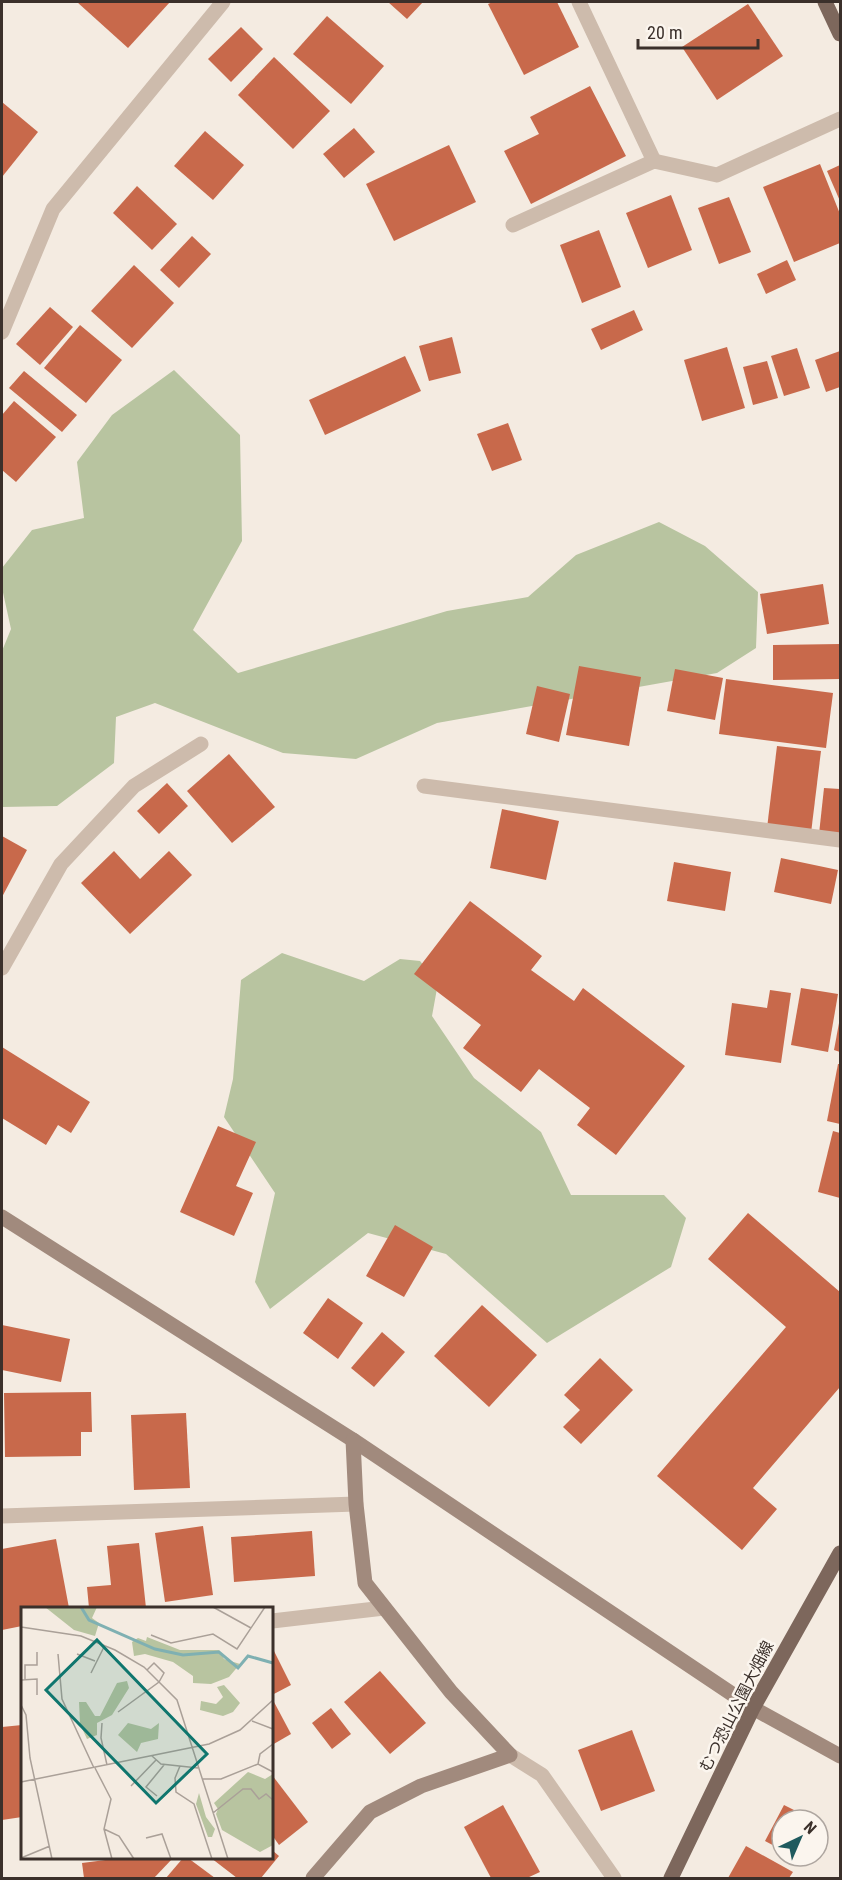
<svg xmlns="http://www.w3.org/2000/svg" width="842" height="1880" font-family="'Roboto Condensed','Noto Sans JP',sans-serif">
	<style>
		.green { fill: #b8c4a0 }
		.building { fill: #c8694b }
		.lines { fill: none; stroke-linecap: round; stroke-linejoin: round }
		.lane { stroke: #cdbbac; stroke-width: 15 }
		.street { stroke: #cdbbac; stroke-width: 15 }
		.secondary { stroke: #a18a7d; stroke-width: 15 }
		.primary { stroke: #7d675c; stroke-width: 15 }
		.labels { text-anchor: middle; stroke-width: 5; stroke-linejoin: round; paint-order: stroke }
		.street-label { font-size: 16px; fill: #3b302b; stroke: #fbf5ee }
		.inset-river { fill: none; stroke: #7fb0b2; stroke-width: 3 }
		.inset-road { fill: none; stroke: #aaa098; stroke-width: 1.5 }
		.view { fill: #0f766e; fill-opacity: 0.15; stroke: #0f766e; stroke-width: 3 }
		.inset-edge { fill: none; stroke: #3b302b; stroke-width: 3 }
	</style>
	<rect width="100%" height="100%" fill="#f4ebe1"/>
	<g class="green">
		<polygon points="174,370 240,435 242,541 193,630 238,673 447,611 528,597 576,555 659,522 705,546 758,592 756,648 717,673 437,723 356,759 283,753 155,703 116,717 114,763 57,806 2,807 2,651 11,629 2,588 2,568 32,530 84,518 77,462 112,415"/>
		<polygon points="282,953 364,981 400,959 420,961 438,983 432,1016 474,1078 541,1132 571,1195 664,1195 686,1218 671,1267 547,1343 446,1254 368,1233 270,1309 255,1282 275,1193 224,1117 233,1079 241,980"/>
	</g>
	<g class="building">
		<polygon points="77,2 170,2 128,48"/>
		<polygon points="388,2 423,2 407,19"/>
		<polygon points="493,2 557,2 579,47 524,75 488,4"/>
		<polygon points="748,4 783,56 717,100 682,47"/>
		<polygon points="327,16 384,66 351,104 293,54"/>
		<polygon points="241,27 263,49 231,82 208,59"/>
		<polygon points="274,57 330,111 293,149 238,95"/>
		<polygon points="590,86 626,156 531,204 504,151 539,134 530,117"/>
		<polygon points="2,102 38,132 2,177"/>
		<polygon points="354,128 375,152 344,178 323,154"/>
		<polygon points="205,131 244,165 213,200 174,166"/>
		<polygon points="449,145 476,202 394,241 366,184"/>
		<polygon points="820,164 840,214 840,243 794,262 763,187"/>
		<polygon points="840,165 840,201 827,171"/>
		<polygon points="137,186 177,224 152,250 113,213"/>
		<polygon points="671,195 692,250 648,268 626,213"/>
		<polygon points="729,197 751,252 719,264 698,208"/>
		<polygon points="599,230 621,287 582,303 560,245"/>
		<polygon points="192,236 211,254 179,288 160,270"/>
		<polygon points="787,260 796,280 766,294 757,274"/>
		<polygon points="134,265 174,303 132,348 91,311"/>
		<polygon points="50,307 73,327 40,365 16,344"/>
		<polygon points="634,310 643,330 601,350 591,329"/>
		<polygon points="80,325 122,360 86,403 44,368"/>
		<polygon points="452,337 461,373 429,381 419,346"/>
		<polygon points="727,347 745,408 702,421 684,360"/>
		<polygon points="797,348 810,388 784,396 771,356"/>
		<polygon points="840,351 840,387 826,392 815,360"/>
		<polygon points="405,356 421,391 325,435 309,400"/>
		<polygon points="767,361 778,398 753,405 743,367"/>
		<polygon points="24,371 77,415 62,432 9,388"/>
		<polygon points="14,401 56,437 16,482 2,470 2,415"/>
		<polygon points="508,423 522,460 492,471 477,434"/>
		<polygon points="823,584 829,624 767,634 760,594"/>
		<polygon points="840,644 840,679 773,680 773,645"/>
		<polygon points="579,666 641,677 629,746 566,735"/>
		<polygon points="675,669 723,678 715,720 667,711"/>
		<polygon points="726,679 833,693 826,748 719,734"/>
		<polygon points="537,686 570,694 559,742 526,734"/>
		<polygon points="777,746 821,751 811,833 767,828"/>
		<polygon points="229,754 275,807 232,843 187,791"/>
		<polygon points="167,783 188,806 159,834 137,811"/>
		<polygon points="824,788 840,789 840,837 819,834"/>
		<polygon points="502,809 559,821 546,880 490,868"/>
		<polygon points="2,836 27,850 2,897"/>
		<polygon points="114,851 140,879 169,851 192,875 130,934 81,883"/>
		<polygon points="781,858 838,870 831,904 774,892"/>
		<polygon points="674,862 731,872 725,911 667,901"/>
		<polygon points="470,901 542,956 531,970 574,1001 583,988 685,1066 616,1155 577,1125 590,1108 539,1069 521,1092 463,1048 481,1025 414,974"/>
		<polygon points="801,988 838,994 828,1052 791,1045"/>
		<polygon points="770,990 791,993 781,1063 725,1055 732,1003 767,1008"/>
		<polygon points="839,1023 840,1023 840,1052 834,1050"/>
		<polygon points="2,1047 90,1102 71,1133 58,1125 46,1145 2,1118"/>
		<polygon points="838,1064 840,1064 840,1124 827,1121"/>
		<polygon points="218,1126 256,1142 236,1186 253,1193 234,1236 180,1212"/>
		<polygon points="833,1131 840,1133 840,1198 818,1192"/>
		<polygon points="748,1213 840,1292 840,1387 753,1488 777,1509 742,1550 657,1476 786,1327 708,1259"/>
		<polygon points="395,1225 433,1247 404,1297 366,1276"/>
		<polygon points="328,1298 363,1323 338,1359 303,1333"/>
		<polygon points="482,1305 537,1355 489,1407 434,1356"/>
		<polygon points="2,1325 70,1339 61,1382 2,1370"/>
		<polygon points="382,1332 405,1352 374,1387 351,1368"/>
		<polygon points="600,1358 633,1390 581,1444 563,1427 580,1410 564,1395"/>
		<polygon points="91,1392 92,1432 81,1432 81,1456 5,1457 4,1393"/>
		<polygon points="186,1413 190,1488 134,1490 131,1415"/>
		<polygon points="203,1526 213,1595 165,1602 155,1533"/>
		<polygon points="312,1531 315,1576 234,1582 231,1537"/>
		<polygon points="56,1539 69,1608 22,1608 22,1626 2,1630 2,1549"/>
		<polygon points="139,1543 146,1608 89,1608 87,1587 111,1585 107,1546"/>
		<polygon points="272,1647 291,1685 272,1695"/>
		<polygon points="380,1671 426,1723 390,1754 344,1702"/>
		<polygon points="274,1702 291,1734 272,1745 272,1703"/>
		<polygon points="331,1708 351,1734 332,1749 312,1723"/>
		<polygon points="22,1725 22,1817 2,1820 2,1727"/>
		<polygon points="632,1730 655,1791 601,1811 578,1750"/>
		<polygon points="272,1775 308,1822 279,1845 272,1835"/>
		<polygon points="503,1805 540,1872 527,1878 491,1878 464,1827"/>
		<polygon points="784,1805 814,1820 782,1820 782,1850 765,1841"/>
		<polygon points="818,1822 826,1827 818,1844"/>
		<polygon points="746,1846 793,1872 789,1878 728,1878"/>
		<polygon points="272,1850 279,1856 261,1878 237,1878 211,1858 272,1858"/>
		<polygon points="121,1858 173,1858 154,1878 84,1878 82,1863"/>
		<polygon points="183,1858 188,1858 215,1878 166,1878"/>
	</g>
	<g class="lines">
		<polyline class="lane" points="2,968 61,864 134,786 201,744"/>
		<g class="street">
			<polyline points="579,2 654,161"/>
			<polyline points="513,225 654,161 717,175 840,119"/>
			<polyline points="2,332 53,209 223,2"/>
			<polyline points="424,786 840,840"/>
			<polyline points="2,1516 356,1504"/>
			<polyline points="272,1621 384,1608"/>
			<polyline points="510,1755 542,1775 614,1878"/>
		</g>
		<g class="secondary">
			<polyline points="2,1217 353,1440 753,1708 840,1756"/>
			<polyline points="313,1878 370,1812 421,1786 510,1755 451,1692 365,1583 356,1504 353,1440"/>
		</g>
		<g class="primary">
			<polyline points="825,2 840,34"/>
			<polyline points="671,1878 753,1708 840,1553"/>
		</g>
	</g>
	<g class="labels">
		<g class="street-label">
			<text transform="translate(736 1706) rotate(-63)" y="6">むつ恐山公園大畑線</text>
		</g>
	</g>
	<g transform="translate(21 1607)">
		<rect width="252" height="252" fill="#f4ebe1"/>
		<path d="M 24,0 L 76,0 L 71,11 L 78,16 L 74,29 L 53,23 ZM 126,30 L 159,43 L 198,43 L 203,52 L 219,57 L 208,70 L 190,77 L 172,76 L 172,69 L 152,55 L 124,47 L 113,49 L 111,35 L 117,31 L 125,34 ZM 106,74 L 108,81 L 91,108 L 76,116 L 76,128 L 66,132 L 59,117 L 58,95 L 65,95 L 74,109 L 79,109 L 96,76 ZM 203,78 L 219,96 L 212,105 L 202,109 L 179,103 L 180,94 L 195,97 L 202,90 L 196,80 ZM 107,116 L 130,122 L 138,116 L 137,132 L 120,136 L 116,145 L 97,128 ZM 227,165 L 244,172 L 252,167 L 252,238 L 239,245 L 201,223 L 195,207 L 197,202 L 193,196 ZM 178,186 L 185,210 L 194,222 L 191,230 L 187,230 L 175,197 Z" fill="#b8c4a0"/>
		<path class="inset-river" d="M 60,0 L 68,13 L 134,42 L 162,48 L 198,45 L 217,61 L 227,49 L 252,56"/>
		<path class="inset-road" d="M 192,0 L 230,21M 0,20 L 60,29 L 94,43 L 123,60 L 156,93 L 207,252M 130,28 L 150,36 L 192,27 L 216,42 L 244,0M 37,47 L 41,92 L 73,161M 56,47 L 74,54M 70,66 L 84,38M 0,73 L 16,72 L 16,88M 4,73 L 4,58 L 16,58 L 16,45M 0,98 L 5,108 L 9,151 L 31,252M 97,105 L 138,75 L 143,66 L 133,56 L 126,63M 231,114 L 252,122M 81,116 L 80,131 L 86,158M 131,149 L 140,157 L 177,161M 237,157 L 239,147 L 252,137M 159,159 L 154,171 L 155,185 L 173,197 L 191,252M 74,161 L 90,192 L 83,222 L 98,229 L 113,252M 181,172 L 200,172 L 237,157 L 252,165M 0,175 L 188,137 L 219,123 L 252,93M 110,179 L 135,153M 136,189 L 125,180 L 143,158M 192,206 L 222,182 L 230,182 L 238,192 L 245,187 L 252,193M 83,222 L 91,252M 125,231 L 141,227 L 150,252M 0,251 L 29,239"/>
		<path class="view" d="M 76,33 L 186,147 L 135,196 L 25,83 Z"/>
		<rect width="252" height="252" class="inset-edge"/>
	</g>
	<rect width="842" height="1880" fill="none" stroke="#3b302b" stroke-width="6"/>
	<g transform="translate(800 1838) rotate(44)"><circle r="28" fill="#fbf5ee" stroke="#aea6a0" stroke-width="1.5"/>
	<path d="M0-4.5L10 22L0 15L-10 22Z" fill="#1f5a5e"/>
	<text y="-9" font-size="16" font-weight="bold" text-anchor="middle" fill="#3b302b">N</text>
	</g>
	<path d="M638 39v9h120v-9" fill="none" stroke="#3b302b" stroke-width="3"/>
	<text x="647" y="39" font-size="18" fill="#3b302b" stroke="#fbf5ee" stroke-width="4.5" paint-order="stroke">20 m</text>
</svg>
